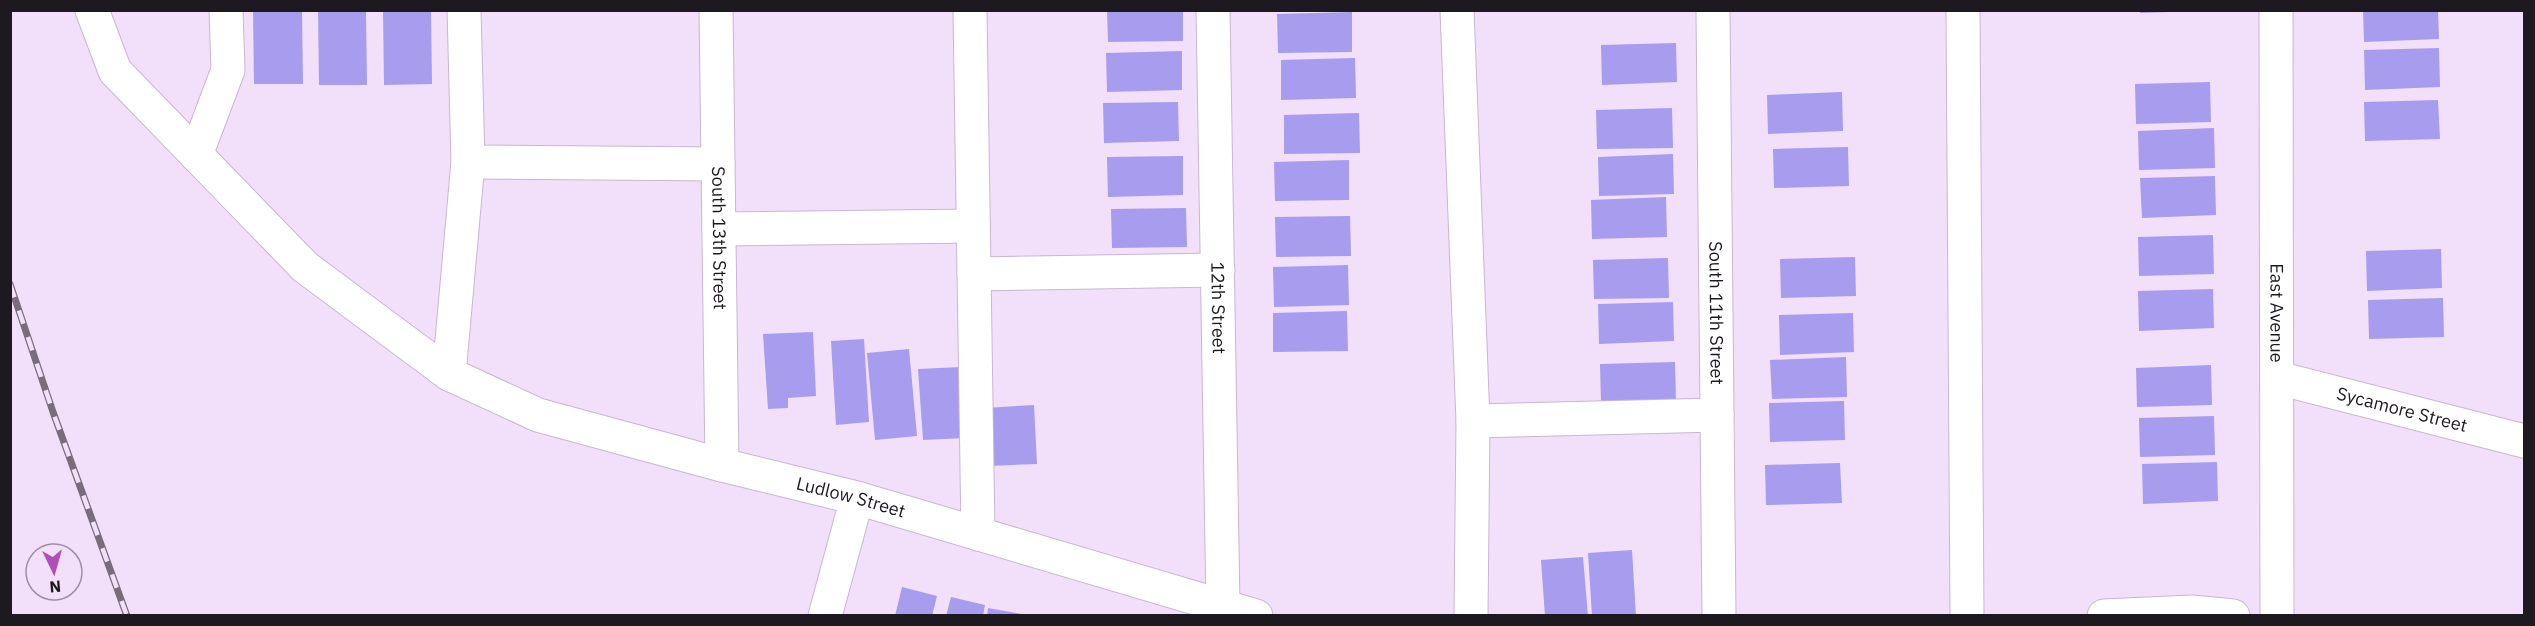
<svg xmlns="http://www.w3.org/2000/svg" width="2535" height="626" font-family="'IBM Plex Sans',sans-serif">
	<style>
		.building { fill: #a79cee }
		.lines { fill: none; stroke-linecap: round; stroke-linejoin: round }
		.minor-casing { stroke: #c9b7d0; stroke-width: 35 }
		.minor { stroke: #fff; stroke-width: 33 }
		.rail-casing { stroke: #796d7d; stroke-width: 7 }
		.rail { stroke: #f2dff9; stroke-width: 4.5; stroke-dasharray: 14; stroke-linecap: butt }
		.labels { text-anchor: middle; stroke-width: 6; stroke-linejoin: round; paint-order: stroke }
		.street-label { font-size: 18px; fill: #1e1821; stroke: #f2dff9 }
	</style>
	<rect width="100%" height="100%" fill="#f2dff9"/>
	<g class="building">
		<polygon points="253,10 302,10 303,84 254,84"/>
		<polygon points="318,10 366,10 367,85 319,85"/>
		<polygon points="383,10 431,10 432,84 384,85"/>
		<polygon points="1107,10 1183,10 1183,41 1108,42"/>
		<polygon points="2140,10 2169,10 2169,12 2140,13"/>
		<polygon points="2363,10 2438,10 2439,39 2364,42"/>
		<polygon points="1352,12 1352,52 1278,53 1277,14"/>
		<polygon points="1676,43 1677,82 1602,85 1601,45"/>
		<polygon points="2439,48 2440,87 2365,90 2364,50"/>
		<polygon points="1182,51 1182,90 1107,92 1106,53"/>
		<polygon points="1355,58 1356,98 1281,100 1281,60"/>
		<polygon points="2210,82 2211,122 2136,124 2135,84"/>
		<polygon points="1842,92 1843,131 1768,134 1767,95"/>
		<polygon points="2438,100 2440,139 2365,141 2364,102"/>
		<polygon points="1178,102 1179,141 1104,143 1103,103"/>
		<polygon points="1672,108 1673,148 1597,149 1596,110"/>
		<polygon points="1359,113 1360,153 1284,154 1284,115"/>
		<polygon points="2214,128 2215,168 2139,170 2138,131"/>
		<polygon points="1848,147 1849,186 1774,188 1773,149"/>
		<polygon points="1673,154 1674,194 1599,196 1598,157"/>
		<polygon points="1183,156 1183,195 1108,197 1107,157"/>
		<polygon points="1349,160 1349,200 1275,201 1274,162"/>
		<polygon points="2215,176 2216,215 2142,218 2140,178"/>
		<polygon points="1666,197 1667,237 1592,239 1591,200"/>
		<polygon points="1186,208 1187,247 1112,248 1111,209"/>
		<polygon points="1350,216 1351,256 1276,257 1275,217"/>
		<polygon points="2213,235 2214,274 2139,276 2138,237"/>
		<polygon points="2441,249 2442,288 2367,291 2366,251"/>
		<polygon points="1855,257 1856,296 1781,298 1780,259"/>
		<polygon points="1668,258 1669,298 1594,299 1593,260"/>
		<polygon points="1348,265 1349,305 1274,307 1273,267"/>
		<polygon points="2213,289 2214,328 2139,331 2138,291"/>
		<polygon points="2443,298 2444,337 2369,339 2368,300"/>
		<polygon points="1673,302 1674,341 1599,344 1598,304"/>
		<polygon points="1347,311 1348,351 1273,352 1273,313"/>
		<polygon points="1853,313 1854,352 1780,355 1779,315"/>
		<polygon points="813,332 816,396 788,398 788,408 768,409 763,334"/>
		<polygon points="864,339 869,422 836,425 831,341"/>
		<polygon points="909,349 917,436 875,440 867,353"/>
		<polygon points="1846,357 1847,397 1772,399 1770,360"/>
		<polygon points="1675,362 1676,401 1601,403 1600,364"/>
		<polygon points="2211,365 2212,405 2137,407 2136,368"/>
		<polygon points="961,367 965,438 923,440 918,369"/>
		<polygon points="1844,401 1845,440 1770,442 1769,403"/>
		<polygon points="1034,405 1037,464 988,466 985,408"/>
		<polygon points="2214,416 2215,455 2140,457 2139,418"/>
		<polygon points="2217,462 2218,501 2143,504 2142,464"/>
		<polygon points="1840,463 1842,503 1766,505 1765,465"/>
		<polygon points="1632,550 1636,616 1592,616 1588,553"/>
		<polygon points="1583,557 1588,616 1545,616 1541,560"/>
		<polygon points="902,587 937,596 932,616 895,616"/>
		<polygon points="951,597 985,605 983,616 946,616"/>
		<polygon points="988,608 1022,614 1022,616 987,616"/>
	</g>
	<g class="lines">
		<g class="minor-casing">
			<g id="minor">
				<path id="s1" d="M 92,10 L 115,71 L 305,267 L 449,374 L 538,415 L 722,465 L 857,498 L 1256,616"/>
				<path id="s2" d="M 716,10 L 722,465"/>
				<polyline points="970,10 978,534"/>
				<path id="s3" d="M 1213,10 L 1223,606"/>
				<polyline points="1457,10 1473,421"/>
				<path id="s4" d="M 1713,10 L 1719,616"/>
				<polyline points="1963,10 1967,616"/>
				<path id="s5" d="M 2276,10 L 2277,616"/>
				<polyline points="196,155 228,70 226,10"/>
				<polyline points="468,162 718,164"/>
				<polyline points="719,229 973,226"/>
				<polyline points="974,274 1218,270"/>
				<polyline points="449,374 468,162 464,10"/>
				<path id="s6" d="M 2278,378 L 2524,441"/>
				<polyline points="825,616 857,498"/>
				<polyline points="1471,616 1473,421 1717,415"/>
				<polyline points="2104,616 2192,612 2233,616"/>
			</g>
		</g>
		<use href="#minor" class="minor"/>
		<g class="rail-casing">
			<polyline id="rail" points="10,284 53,412 127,616"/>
		</g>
		<use href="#rail" class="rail"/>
	</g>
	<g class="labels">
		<g class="street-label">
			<text dy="6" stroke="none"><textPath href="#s2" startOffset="228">South 13th Street</textPath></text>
			<text dy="6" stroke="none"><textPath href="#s3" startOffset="298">12th Street</textPath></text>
			<text dy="6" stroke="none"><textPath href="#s4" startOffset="303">South 11th Street</textPath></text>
			<text dy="6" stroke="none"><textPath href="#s5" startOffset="303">East Avenue</textPath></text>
			<text dy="6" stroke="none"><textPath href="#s6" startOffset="128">Sycamore Street</textPath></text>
			<text dy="6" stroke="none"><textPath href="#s1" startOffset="939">Ludlow Street</textPath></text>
		</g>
	</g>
	<rect width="2535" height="626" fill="none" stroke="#1e1821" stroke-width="24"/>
	<g transform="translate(54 572) rotate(175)"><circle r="28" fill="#f2dff9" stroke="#9d8fa3" stroke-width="1.5"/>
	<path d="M0-4.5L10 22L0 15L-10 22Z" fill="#af4fb7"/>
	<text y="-9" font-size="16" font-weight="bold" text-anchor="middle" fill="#1e1821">N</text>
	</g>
</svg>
